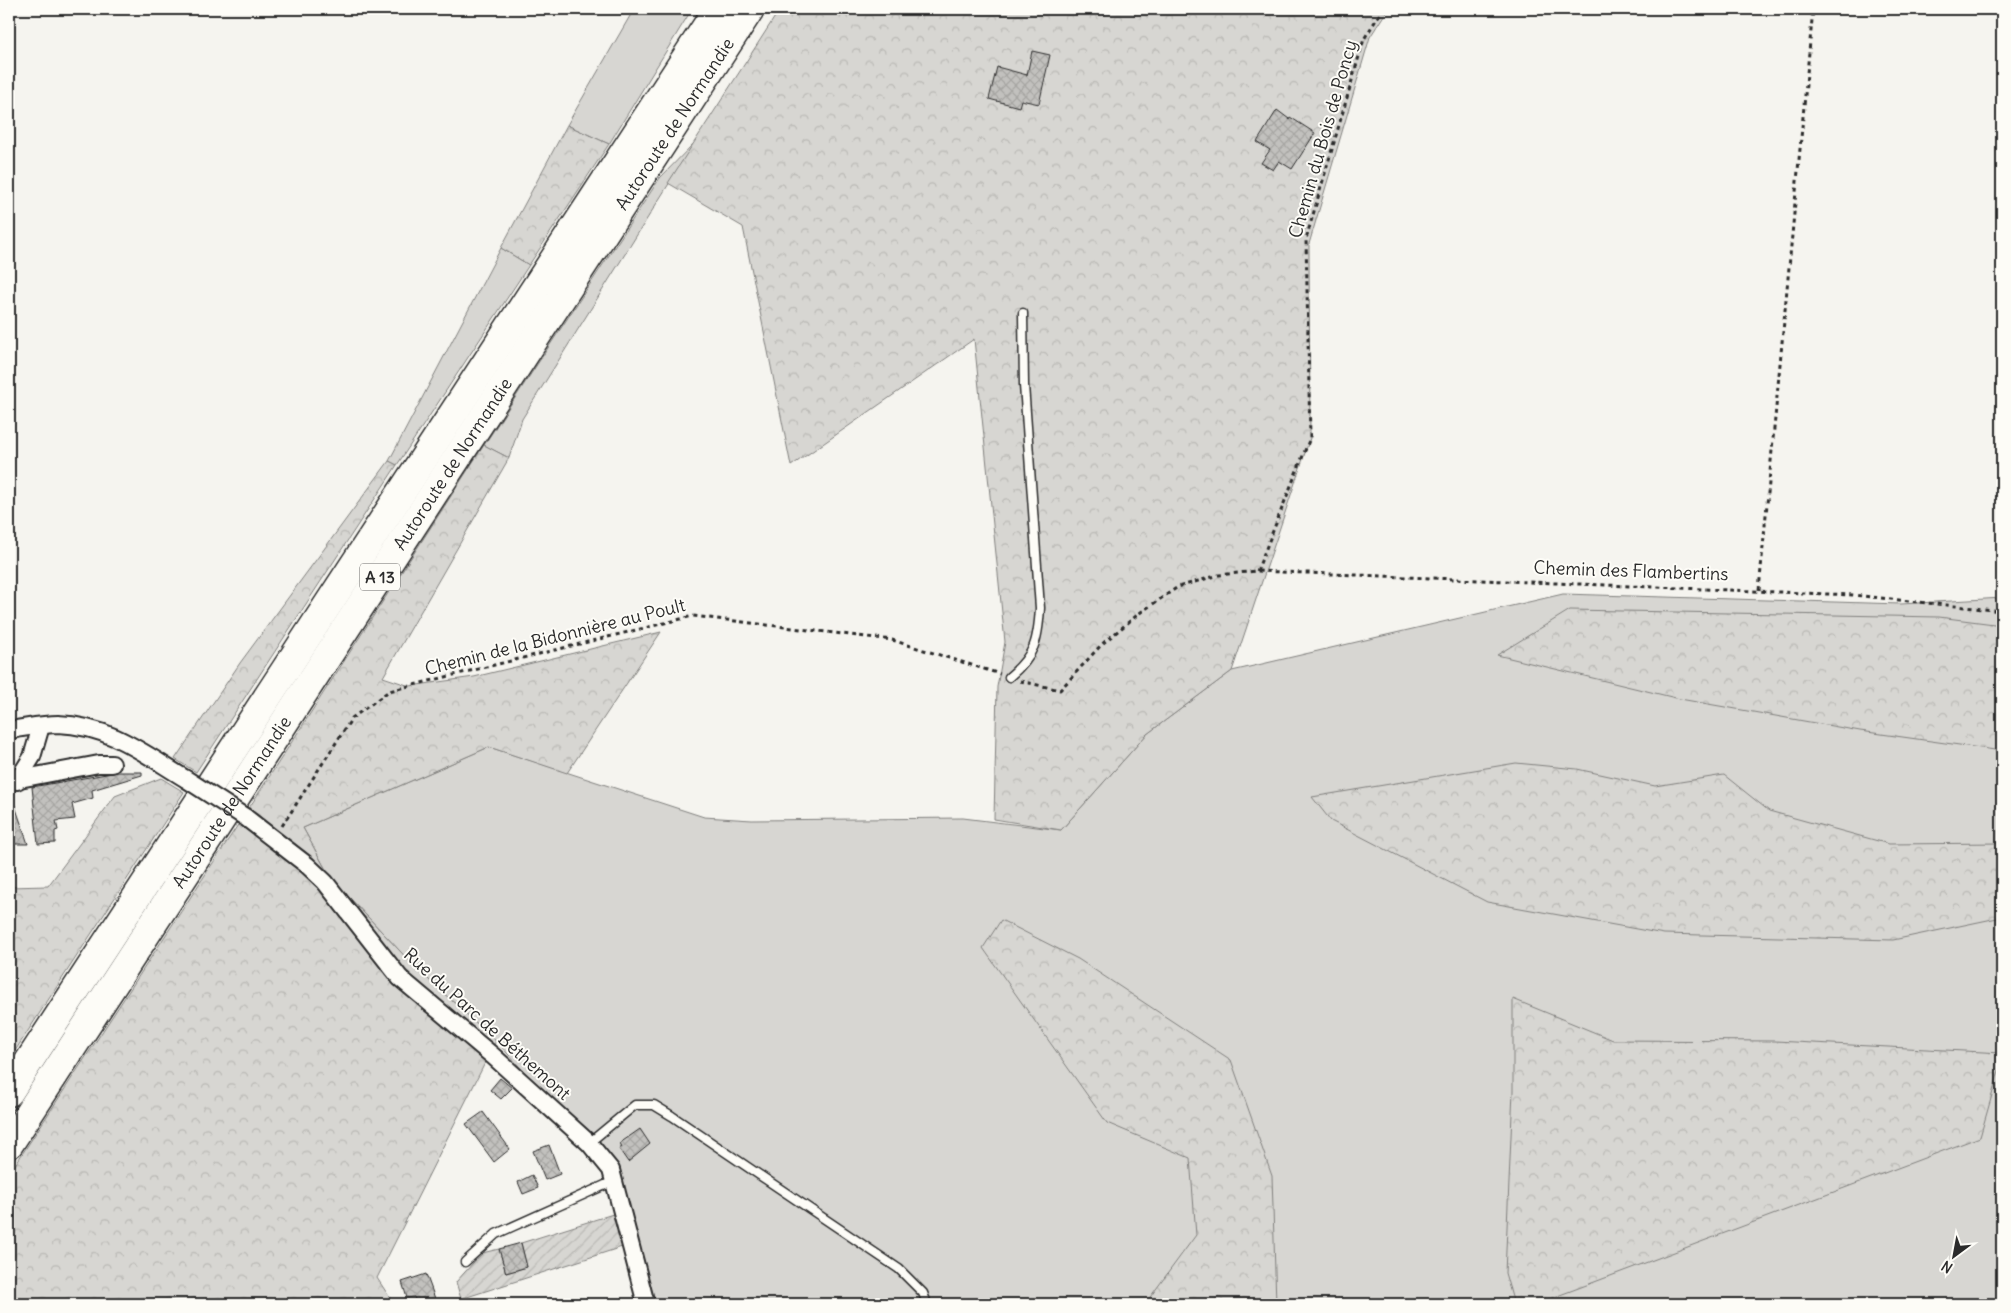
<svg xmlns="http://www.w3.org/2000/svg" width="2011" height="1313" font-family="Delius,sans-serif">
	<style>
		.grass { fill: #d7d6d2; stroke: #81807e }
		.forest { fill: url(#forest-crowns); stroke: #81807e }
		.garden { fill: url(#garden-furrows); stroke: #81807e }
		.building { fill: url(#building-cross-hatch); stroke: #2b2b2b }
		.lines { fill: none; stroke-linecap: round; stroke-linejoin: round }
		.lane-casing { stroke: #2b2b2b; stroke-width: 11 }
		.street-casing { stroke: #2b2b2b; stroke-width: 20 }
		.highway-casing { stroke: #2b2b2b; stroke-width: 31 }
		.path { stroke: #2b2b2b; stroke-width: 3; stroke-dasharray: 4 4; stroke-linecap: butt }
		.lane { stroke: #fdfcf7; stroke-width: 8 }
		.street { stroke: #fdfcf7; stroke-width: 16 }
		.highway { stroke: #fdfcf7; stroke-width: 28 }
		.street-bridge-casing { stroke: #2b2b2b; stroke-width: 20; stroke-linecap: butt }
		.street-bridge { stroke: #fdfcf7; stroke-width: 16 }
		.labels { text-anchor: middle; stroke-width: 4; stroke-linejoin: round; paint-order: stroke }
		.shield { fill: #fdfcf7; stroke: #6a6a68; stroke-width: 1 }
		.shield-label { font-size: 16px; font-weight: bold; fill: #2b2b2b }
		.street-label { font-size: 18px; fill: #2b2b2b; stroke: #fdfcf7 }
	</style>
	<defs>
		<pattern id="forest-crowns" width="20" height="18" patternUnits="userSpaceOnUse" patternTransform="scale(1.25)"><rect width="20" height="18" fill="#d7d6d2"/><path d="M2 6a3 3 0 1 1 6 0M12 15a3 3 0 1 1 6 0" fill="none" stroke="#b9b8b4"/></pattern>
		<pattern id="garden-furrows" width="10" height="10" patternUnits="userSpaceOnUse" patternTransform="scale(1.25)"><rect width="10" height="10" fill="#d7d6d2"/><path d="M-1 1l2-2M0 10L10 0M9 11l2-2" fill="none" stroke="#b9b8b4"/></pattern>
		<pattern id="building-cross-hatch" width="8" height="8" patternUnits="userSpaceOnUse" patternTransform="scale(1.25)"><rect width="8" height="8" fill="#c2c1be"/><path d="M0 0l8 8M0 8l8-8" fill="none" stroke="#a7a6a3"/></pattern>
	</defs>
	<rect width="100%" height="100%" fill="#f5f4ef"/>
	<filter id="ink" filterUnits="userSpaceOnUse"><feTurbulence type="fractalNoise" baseFrequency=".02" numOctaves="2"/><feDisplacementMap in="SourceGraphic" scale="10" xChannelSelector="R" yChannelSelector="G"/><feConvolveMatrix kernelMatrix="1 2 1 2 8 2 1 2 1" color-interpolation-filters="sRGB"/></filter>
	<g filter="url(#ink)">
		<g class="grass">
			<polygon points="634,9 692,9 609,144 567,125"/>
			<polygon points="695,142 522,419 509,458 484,445 660,178"/>
			<polygon points="501,248 529,265 397,465 389,461"/>
			<polygon points="1563,594 1901,604 2002,598 2002,1304 656,1304 618,1174 496,1041 416,968 330,877 303,828 489,747 704,817 752,820 963,818 1061,830 1147,734 1232,671"/>
		</g>
		<g class="forest">
			<polygon points="780,9 1388,9 1370,37 1309,244 1310,438 1232,671 1147,734 1061,830 994,819 997,687 1005,642 974,339 791,466 743,227 668,183"/>
			<polygon points="567,125 609,144 529,265 501,248"/>
			<polygon points="484,445 509,458 383,677 410,686 474,677 661,632 567,773 489,747 303,828 330,877 416,968 496,1041 377,1278 394,1304 9,1304 9,1174 249,808"/>
			<polygon points="389,461 397,465 196,772 175,759 240,663"/>
			<polygon points="1570,610 1939,617 2002,625 2002,751 1860,731 1680,699 1497,655"/>
			<polygon points="1516,763 1577,769 1655,786 1724,775 1769,811 1889,844 2002,843 2002,917 1893,940 1664,934 1487,902 1331,821 1312,797"/>
			<polygon points="161,778 184,792 9,1060 9,887 48,886 115,796"/>
			<polygon points="1001,920 1078,959 1231,1060 1272,1176 1276,1304 1145,1304 1196,1235 1190,1158 1107,1123 983,948"/>
			<polygon points="1513,999 1613,1040 1775,1041 2002,1053 2002,1060 1980,1137 1536,1304 1514,1304 1505,1273 1513,1091"/>
		</g>
		<polygon class="garden" points="613,1214 622,1247 461,1299 456,1282 482,1253 499,1249 506,1273 527,1267 521,1243"/>
		<g class="building">
			<polygon points="1032,51 1050,55 1039,104 1021,100 1019,107 989,99 997,67 1027,75"/>
			<polygon points="1277,110 1289,119 1290,117 1315,133 1292,169 1279,161 1273,170 1261,163 1270,150 1257,142"/>
			<polygon points="118,772 142,772 142,775 92,790 93,798 72,804 75,819 56,821 58,830 55,831 55,843 38,844 32,787"/>
			<polygon points="9,794 11,794 28,844 9,844"/>
			<polygon points="500,1078 512,1088 501,1099 490,1090"/>
			<polygon points="483,1112 510,1149 494,1162 466,1124"/>
			<polygon points="640,1129 650,1144 628,1162 619,1149 622,1147 620,1143"/>
			<polygon points="549,1145 560,1174 545,1180 533,1151"/>
			<polygon points="532,1175 538,1188 523,1194 518,1182"/>
			<polygon points="521,1243 527,1267 506,1273 499,1249"/>
			<polygon points="426,1274 437,1304 417,1304 414,1297 407,1298 402,1282"/>
		</g>
		<g class="lines">
			<g class="lane-casing">
				<g id="lane">
					<path d="M 1009,677 C 1035,655 1038,641 1040,608 L 1024,385 L 1023,313"/>
					<polyline points="589,1143 635,1105 654,1105 672,1116 899,1269 923,1293 927,1304"/>
					<polyline points="465,1262 496,1234 614,1181"/>
				</g>
			</g>
			<g class="street-casing">
				<g id="street">
					<path d="M 9,730 C 25,728 42,724 58,724 C 110,726 143,753 186,779"/>
					<polyline points="9,781 99,764 112,764"/>
					<polyline points="17,781 32,757 41,726"/>
					<polyline points="245,817 307,865 325,882 400,978 493,1056 589,1143 611,1170 646,1304"/>
				</g>
			</g>
			<g class="highway-casing">
				<g id="highway">
					<polyline points="9,1092 718,9"/>
					<path id="s1" d="M 9,1144 L 750,9"/>
				</g>
			</g>
			<g class="path">
				<polyline points="1257,571 1310,438 1306,239 1364,39 1383,9"/>
				<polyline points="1759,590 1813,9"/>
				<polyline points="1020,681 1060,690 1102,644 1141,612 1178,587 1219,575 1257,571 1853,595 2002,611"/>
				<polyline points="282,826 352,718 389,691 693,616 892,640 1000,674"/>
			</g>
			<use href="#lane" class="lane"/>
			<use href="#street" class="street"/>
			<use href="#highway" class="highway"/>
			<g class="street-bridge-casing">
				<polyline id="street-bridge" points="186,779 245,817"/>
			</g>
			<use href="#street-bridge" class="street-bridge"/>
		</g>
	</g>
	<g class="labels">
		<rect class="shield" x="360" y="563.5" width="40" height="27" rx="4"/>
		<g class="shield-label">
			<text x="380" y="583">A 13</text>
		</g>
		<g class="street-label">
			<text dy="6" stroke="none"><textPath href="#s1" startOffset="1218">Autoroute de Normandie</textPath></text>
			<text transform="translate(1323 139) rotate(-74)" y="6">Chemin du Bois de Poncy</text>
			<text dy="6" stroke="none"><textPath href="#s1" startOffset="812">Autoroute de Normandie</textPath></text>
			<text transform="translate(1631 571) rotate(2)" y="6">Chemin des Flambertins</text>
			<text transform="translate(555 637) rotate(-14)" y="6">Chemin de la Bidonnière au Poult</text>
			<text dy="6" stroke="none"><textPath href="#s1" startOffset="408">Autoroute de Normandie</textPath></text>
			<text transform="translate(487 1024) rotate(42)" y="6">Rue du Parc de Béthemont</text>
		</g>
	</g>
	<rect width="2011" height="1313" fill="none" stroke="#fdfcf7" stroke-width="30"/>
	<rect x="15" y="15" width="1981" height="1283" fill="none" stroke="#2b2b2b" stroke-width="2" filter="url(#ink)"/>
	<g transform="translate(1954 1256) rotate(212)" stroke="#fdfcf7" stroke-width="4" paint-order="stroke">
	<path d="M0-4L9 19L0 12L-9 19Z" fill="#2b2b2b"/>
	<text y="-8" font-size="14" font-weight="bold" text-anchor="middle" fill="#2b2b2b">N</text>
	</g>
</svg>
